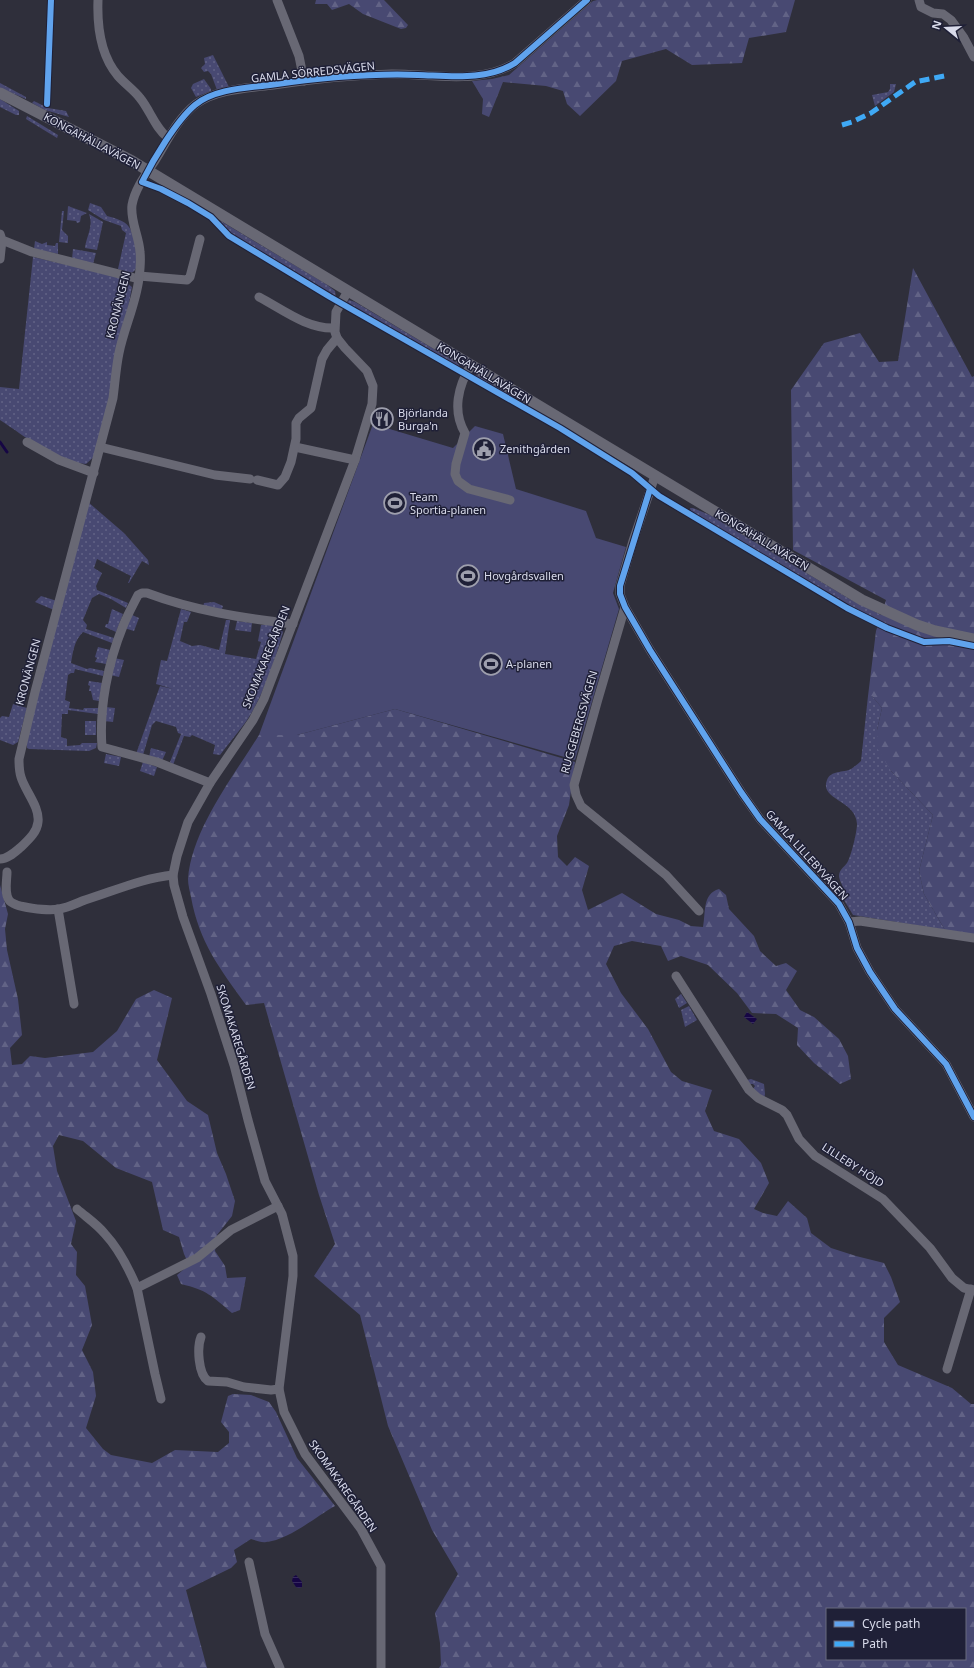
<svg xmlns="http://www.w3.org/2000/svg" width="974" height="1668" font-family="'Noto Sans',sans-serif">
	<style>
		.green { fill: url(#green-dots) }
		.forest { fill: url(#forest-firs); fill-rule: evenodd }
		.pitch { fill: #484972 }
		.water { fill: url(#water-rules) }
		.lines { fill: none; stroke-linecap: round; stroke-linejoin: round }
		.stream { stroke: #160644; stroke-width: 3 }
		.minor { stroke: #686874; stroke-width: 9 }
		.tertiary { stroke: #686874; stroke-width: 11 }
		.quiet { stroke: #3fa9f5; stroke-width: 5; stroke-dasharray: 10 5; stroke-linecap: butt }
		.cycleway-casing { stroke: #1f2037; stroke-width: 8 }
		.cycleway { stroke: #60a3ed; stroke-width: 6 }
		.labels { text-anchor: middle; stroke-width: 3; stroke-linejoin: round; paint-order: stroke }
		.street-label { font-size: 11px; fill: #d9dbeb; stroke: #1f2037 }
		.poi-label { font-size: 11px; fill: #d9dbeb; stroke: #1f2037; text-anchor: start }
	</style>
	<defs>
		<pattern id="green-dots" width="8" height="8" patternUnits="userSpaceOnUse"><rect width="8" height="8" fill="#484972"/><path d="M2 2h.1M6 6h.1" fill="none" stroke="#626386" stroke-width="1.8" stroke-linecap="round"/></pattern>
		<pattern id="forest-firs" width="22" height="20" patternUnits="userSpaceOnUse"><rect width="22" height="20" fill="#484972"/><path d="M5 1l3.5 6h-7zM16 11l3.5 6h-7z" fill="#626386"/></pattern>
		<pattern id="water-rules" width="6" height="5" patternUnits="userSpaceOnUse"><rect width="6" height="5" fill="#160644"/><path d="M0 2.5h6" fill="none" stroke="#372a5f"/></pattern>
	</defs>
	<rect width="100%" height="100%" fill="#2f2f3b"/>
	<g class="green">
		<polygon points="213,55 229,87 217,90 211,74 208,71 204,72 201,68 205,64 204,58"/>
		<polygon points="204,79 211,89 211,91 196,97 191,88 193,84"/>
		<polygon points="0,83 26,97 26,99 0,88"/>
		<polygon points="890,84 896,84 894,92 875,106 872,95 888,92 890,89"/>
		<polygon points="0,99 19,111 19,115 16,115 0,107"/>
		<polygon points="34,101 48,108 66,111 69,117 45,110 32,103"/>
		<polygon points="27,116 58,135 57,138 26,119"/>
		<path d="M 90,203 L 101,207 L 107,216 C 114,218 124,220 129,227 C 134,233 142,267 133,272 C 130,274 122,270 118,269 L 126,233 L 122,230 L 121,226 L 104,220 L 88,210 Z"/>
		<polygon points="68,206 87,213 81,216 80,222 77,223 76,221 67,220"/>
		<polygon points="62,211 64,211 62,230 68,236 68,243 59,242"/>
		<path d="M 89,214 L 103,222 L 97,250 L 85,248 C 86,237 94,226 89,214 Z"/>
		<polygon points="219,220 326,284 335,291 336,297 231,234"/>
		<polygon points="35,241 42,244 47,242 47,245 55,246 56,243 58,243 58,254 34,249"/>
		<polygon points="73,249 96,253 93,264 72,259"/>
		<path d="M 33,257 L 119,277 L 132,287 L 111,397 L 96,455 L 86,464 C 55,461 26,437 0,420 L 0,387 L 19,389 Z"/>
		<polygon points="349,300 355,302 459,364 460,369 346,303"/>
		<polygon points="474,375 480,376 632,469 631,470"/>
		<path d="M 88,502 L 124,533 L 148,560 L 149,565 L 142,561 L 129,583 L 128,583 L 131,576 L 97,559 L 94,568 L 102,573 L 96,586 L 97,590 L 128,603 L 126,608 L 111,599 L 99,594 L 92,598 L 83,620 L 87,625 L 86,629 L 114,638 L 112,643 L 83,632 C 74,641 73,652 71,663 L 87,669 L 90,668 L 104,671 L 103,676 L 75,669 L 74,673 L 71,673 L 68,675 L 65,700 L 70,702 L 69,708 L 83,710 L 84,708 L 98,708 L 98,714 L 68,710 L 68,714 L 62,714 L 61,737 L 67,739 L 67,746 L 80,745 L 82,743 L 97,743 L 96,748 L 89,751 L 29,749 L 27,748 L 27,732 Z"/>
		<polygon points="690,508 693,508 710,515 848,598 897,623 884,625 856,611 691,512"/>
		<polygon points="41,596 57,601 54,610 35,602"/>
		<polygon points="214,602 223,606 221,612 203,607 204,603"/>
		<polygon points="112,609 123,614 116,632 105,627 106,624 108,624"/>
		<path d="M 181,609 L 191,612 L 187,622 L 184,622 L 180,641 L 192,646 L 200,645 L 219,650 L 226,620 L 230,620 L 225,654 L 256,659 L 261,642 L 258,641 L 261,625 C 269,625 279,624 283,632 C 275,661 262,699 245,723 C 237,734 228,744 220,755 L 213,754 L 215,745 L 192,735 L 190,737 L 184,736 L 173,765 L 170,762 L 181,734 L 178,733 L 176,727 L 156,721 L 152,725 L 143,755 L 136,754 L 160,686 L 173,689 L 156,684 L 161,660 L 167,661 Z"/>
		<polygon points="130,614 139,618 134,631 124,628"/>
		<polygon points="237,621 252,623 251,632 235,630"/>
		<polygon points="98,647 110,650 106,664 95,662 97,658 95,657"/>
		<polygon points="114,658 124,660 119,677 110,675"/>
		<polygon points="89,681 102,683 99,701 93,700 91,691 89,691 90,686 88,685"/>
		<path d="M 868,696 L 872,696 L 882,708 L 877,730 L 891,771 L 933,815 L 919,871 L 924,894 L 945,930 L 853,915 L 841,895 L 844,890 C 843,886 839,880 839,876 C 839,870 844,867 847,863 C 851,857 857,832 857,824 C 856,800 819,800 827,780 C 831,770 843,773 851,769 C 854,767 858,764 861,761 Z"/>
		<polygon points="13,704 27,708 18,742 13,745 0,740 0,718 2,716 9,717"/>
		<polygon points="105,707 115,708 113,722 104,721"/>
		<rect x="85" y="721" width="11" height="14"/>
		<polygon points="151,748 166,752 162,761 149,757"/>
		<polygon points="106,754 121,757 119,766 104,763"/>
		<polygon points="143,762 157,767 154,776 140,771"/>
		<polygon points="681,994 687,1003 679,1008 675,999"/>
		<polygon points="689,1006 697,1020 685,1027 681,1010"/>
		<polygon points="751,1079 764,1084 765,1094 764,1099 753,1089 755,1086 753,1084 750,1084 747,1080"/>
	</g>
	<g class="forest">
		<polygon points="316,0 384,0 408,25 406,28 401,29 363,14 349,4 332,10 327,4 315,4"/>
		<polygon points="597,0 795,0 786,32 749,38 742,63 692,65 666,49 622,61 616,81 580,116 567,104 563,91 546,86 503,82 489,117 482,114 483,99 472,81 492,79 509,75 593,1"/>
		<polygon points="913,268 972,377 974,376 974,935 945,930 924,894 919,871 933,815 891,771 877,748 877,730 882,708 872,696 868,696 876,631 886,600 793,550 791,390 824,343 860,333 879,362 898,361"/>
		<path d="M 395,709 L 575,762 L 569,805 L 557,836 L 558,857 L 567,866 L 575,857 L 589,866 L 582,890 L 588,910 L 622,893 L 656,914 L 679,920 L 691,926 L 703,927 C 706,912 702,894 719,889 L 726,895 L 729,909 L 754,936 L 760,951 L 776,966 L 786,963 L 797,971 L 786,990 L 800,1010 L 814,1017 L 839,1039 L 848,1056 L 851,1079 L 840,1084 L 814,1063 L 797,1045 L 798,1028 L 776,1014 L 752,1013 L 737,993 L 708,965 L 681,956 L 668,961 L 661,946 L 632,941 L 614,946 L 606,964 L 621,993 L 648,1029 L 671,1072 L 682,1081 L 712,1090 L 705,1111 L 714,1131 L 739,1139 L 761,1163 L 769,1183 L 754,1209 L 763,1213 L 777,1216 L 788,1201 L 807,1218 L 811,1233 L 831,1248 L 856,1256 L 884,1263 L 891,1277 L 900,1302 L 884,1318 L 884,1342 L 898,1365 L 952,1388 L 971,1404 L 974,1404 L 974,1668 L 439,1668 L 441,1665 L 440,1643 L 435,1613 L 458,1574 L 432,1530 L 388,1426 L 360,1315 L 314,1276 L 335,1244 L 319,1195 L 264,1003 L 246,1005 C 220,969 199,942 191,897 C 190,892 188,885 188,879 C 192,829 233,777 259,735 L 297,735 ZM 827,1609 L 965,1609 L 965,1659 L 827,1659 Z"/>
		<path d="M 0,885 L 8,914 L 5,929 L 7,950 L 18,999 L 22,1035 L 10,1048 L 12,1065 L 22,1064 L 30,1056 L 45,1058 L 93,1052 L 117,1031 L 136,999 L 154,990 L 172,998 L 157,1060 L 187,1101 L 208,1115 L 217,1153 L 226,1174 L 235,1201 L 232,1216 L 217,1235 L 215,1251 L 225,1266 L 227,1278 L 246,1277 L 240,1310 L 232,1313 C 212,1296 207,1290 181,1284 L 177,1275 L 189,1265 L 184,1254 L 179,1237 L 163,1230 L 152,1182 L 116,1168 L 83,1141 L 59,1135 L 53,1146 L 57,1171 L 76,1221 L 71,1244 L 77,1252 L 76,1275 L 85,1286 L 92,1325 L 82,1350 L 93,1372 L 96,1396 L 86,1428 L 103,1449 L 111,1455 L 152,1463 L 175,1450 L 218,1452 L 229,1443 L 229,1432 L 221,1422 L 228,1396 L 233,1394 L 251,1395 L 269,1402 L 276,1412 L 297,1458 L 335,1506 C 315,1517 289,1540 266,1542 C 262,1543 255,1540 251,1539 L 234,1550 L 237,1562 L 231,1568 L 186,1590 L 207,1668 L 0,1668 Z"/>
	</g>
	<polygon class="pitch" points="373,424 453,448 475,426 503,434 516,489 586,511 596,538 626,547 613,593 619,609 575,760 395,709 297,735 259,735"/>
	<g class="water">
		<polygon points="747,1012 757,1019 753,1024 744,1017"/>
		<polygon points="296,1575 302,1582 302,1587 299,1588 296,1587 292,1581 293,1577"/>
	</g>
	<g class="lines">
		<polyline class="stream" points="0,442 7,452"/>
		<g class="minor">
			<path d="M 98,0 C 97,27 100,55 118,76 C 125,84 134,90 140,98 C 150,110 155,128 168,138"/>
			<polyline points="277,0 299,56 304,81"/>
			<polyline points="919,0 921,7 933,13 943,14 951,20 964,38 974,57"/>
			<polyline points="0,234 2,240 32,252 139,279"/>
			<polyline points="0,259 2,240"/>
			<polyline points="139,276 187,280 190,277 200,239"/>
			<polyline points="348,291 336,312 335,332 337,338 345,348 367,371 373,386 372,404 355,460 264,699 253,720 210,783 188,822 177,856 173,875 174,885 183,917 211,994 234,1065 248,1120 265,1181 282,1214 293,1256 293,1276 279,1389 284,1412 305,1454 361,1529 381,1566 381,1668"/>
			<path d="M 259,297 C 282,309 307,329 334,328"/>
			<path d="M 471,365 C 458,386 452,411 465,433 L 456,464 L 455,474 L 458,481 L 469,489 L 510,500"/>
			<polyline points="27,442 59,460 94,473"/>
			<polyline points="100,447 215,475 250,479"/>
			<polyline points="295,447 355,460"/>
			<polyline points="655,476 633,541 620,586 620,594 625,607 650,650 741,792 760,819 839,904 849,922 857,948 870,972 895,1009 946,1064 974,1117"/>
			<polyline points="257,480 278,485 285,477 291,462 296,439 296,423 299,418 311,408 322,359 327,350 337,338"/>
			<polyline points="625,607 598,699 574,785 576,795 581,806 666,875 699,911"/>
			<path d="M 210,783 L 157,762 L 102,747 C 99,707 108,663 123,626 C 127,616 133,605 138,595 L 142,593 L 147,593 C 195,611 243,618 293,624"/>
			<path d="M 0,859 C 8,859 15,852 21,847 C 27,841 37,833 38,822 C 40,807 25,791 21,777 C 19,771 19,765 19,759 L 35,692 L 113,398 C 115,383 116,367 119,353 C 124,328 136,304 139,278 C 140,270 141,260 140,252 C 139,236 130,221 132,205 C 135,188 147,173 156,159 C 167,141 178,118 196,104 C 216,89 249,88 273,85 C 313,79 352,75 392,74 C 432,74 479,85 515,63 L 587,0"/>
			<path d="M 7,872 C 7,880 4,893 9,900 C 14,908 49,911 59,909 C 67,908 77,903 85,900 C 114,891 143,878 173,875"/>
			<polyline points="58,909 74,1004"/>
			<polyline points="849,922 860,921 974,938"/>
			<polyline points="676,976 749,1090 758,1098 782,1110 787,1115 799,1139 815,1156 883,1199 930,1248 952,1278 964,1288 974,1290"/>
			<path d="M 77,1209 C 86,1217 97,1224 105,1234 C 119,1249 129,1269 137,1288 L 197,1258 L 231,1230 L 278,1206"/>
			<polyline points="137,1288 155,1374 161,1399"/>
			<path d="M 201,1337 C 197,1347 198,1374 208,1381 L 227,1382 L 244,1387 L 271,1390 L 279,1389"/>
			<polyline points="947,1369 971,1289"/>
			<polyline points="249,1562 265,1634 280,1668"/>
		</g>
		<polyline class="tertiary" points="0,93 132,161 862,600 917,625 935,631 974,639"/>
		<polyline class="quiet" points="842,125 852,122 871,113 915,82 949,75"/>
		<g class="cycleway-casing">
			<g id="cycleway">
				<path d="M 587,0 L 515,63 C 486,81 451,76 418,75 C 368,73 319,78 270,85 C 246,88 214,89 195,105 C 176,121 153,160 142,182 L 161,189 L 188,203 L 211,217 L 229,236 L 330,297 L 560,428 L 632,473 L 659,496 L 847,608 L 887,628 L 924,642 L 949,641 L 974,646"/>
				<polyline points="47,104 51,0"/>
				<polyline points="650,489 620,586 620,594 625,607 650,650 741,792 760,819 839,904 849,922 857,948 870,972 895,1009 946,1064 974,1117"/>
			</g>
		</g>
		<use href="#cycleway" class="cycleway"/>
	</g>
	<defs>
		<g id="restaurant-ring" transform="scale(1.15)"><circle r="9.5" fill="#1f2037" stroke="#9e9fad" stroke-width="1.5"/><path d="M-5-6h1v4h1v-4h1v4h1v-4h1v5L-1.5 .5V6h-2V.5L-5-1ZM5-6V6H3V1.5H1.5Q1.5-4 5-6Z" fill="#9e9fad"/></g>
		<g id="civic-ring" transform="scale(1.15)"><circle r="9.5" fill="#1f2037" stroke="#9e9fad" stroke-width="1.5"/><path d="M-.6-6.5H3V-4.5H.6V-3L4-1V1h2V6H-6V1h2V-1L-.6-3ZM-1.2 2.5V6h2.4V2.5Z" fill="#9e9fad"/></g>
		<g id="stadium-ring" transform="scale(1.15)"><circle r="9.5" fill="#1f2037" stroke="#9e9fad" stroke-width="1.5"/><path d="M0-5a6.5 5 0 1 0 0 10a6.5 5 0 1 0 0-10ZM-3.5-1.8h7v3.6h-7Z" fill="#9e9fad"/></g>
	</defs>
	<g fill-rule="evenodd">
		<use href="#restaurant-ring" x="382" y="419"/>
		<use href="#civic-ring" x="484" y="449"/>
		<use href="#stadium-ring" x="395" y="503"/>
		<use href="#stadium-ring" x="468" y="576"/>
		<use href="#stadium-ring" x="491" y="664"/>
	</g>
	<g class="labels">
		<g class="street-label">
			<text transform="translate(313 72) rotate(-6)" y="4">GAMLA SÖRREDSVÄGEN</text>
			<text transform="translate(92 141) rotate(28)" y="4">KONGAHÄLLAVÄGEN</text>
			<text transform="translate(118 305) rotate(-76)" y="4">KRONÄNGEN</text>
			<text transform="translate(484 373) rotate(31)" y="4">KONGAHÄLLAVÄGEN</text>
			<text transform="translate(762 540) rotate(31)" y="4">KONGAHÄLLAVÄGEN</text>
			<text transform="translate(266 657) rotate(-68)" y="4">SKOMAKAREGÅRDEN</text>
			<text transform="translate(28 672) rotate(-75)" y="4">KRONÄNGEN</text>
			<text transform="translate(579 722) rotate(-74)" y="4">RUGGEBERGSVÄGEN</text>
			<text transform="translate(807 855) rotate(48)" y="4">GAMLA LILLEBYVÄGEN</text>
			<text transform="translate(236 1037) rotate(73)" y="4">SKOMAKAREGÅRDEN</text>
			<text transform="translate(853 1165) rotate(33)" y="4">LILLEBY HÖJD</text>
			<text transform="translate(343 1486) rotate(55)" y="4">SKOMAKAREGÅRDEN</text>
		</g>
		<g class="poi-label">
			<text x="398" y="417">Björlanda<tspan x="398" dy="13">Burga'n</tspan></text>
			<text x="500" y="453">Zenithgården</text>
			<text x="410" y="501">Team<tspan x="410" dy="13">Sportia-planen</tspan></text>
			<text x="484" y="580">Hovgårdsvallen</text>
			<text x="506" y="668">A-planen</text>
		</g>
	</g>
	<rect x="826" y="1608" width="140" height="52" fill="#1f2037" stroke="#696b7f"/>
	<rect x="834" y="1621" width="20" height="6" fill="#60a3ed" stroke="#696b7f"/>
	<text x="862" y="1628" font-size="12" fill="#d9dbeb">Cycle path</text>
	<rect x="834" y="1641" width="20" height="6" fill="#3fa9f5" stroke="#696b7f"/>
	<text x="862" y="1648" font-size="12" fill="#d9dbeb">Path</text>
	<g transform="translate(946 28) rotate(288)" stroke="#1f2037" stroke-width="3" paint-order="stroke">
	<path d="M0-3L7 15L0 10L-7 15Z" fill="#d9dbeb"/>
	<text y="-6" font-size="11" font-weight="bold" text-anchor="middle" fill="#d9dbeb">N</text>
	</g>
</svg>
